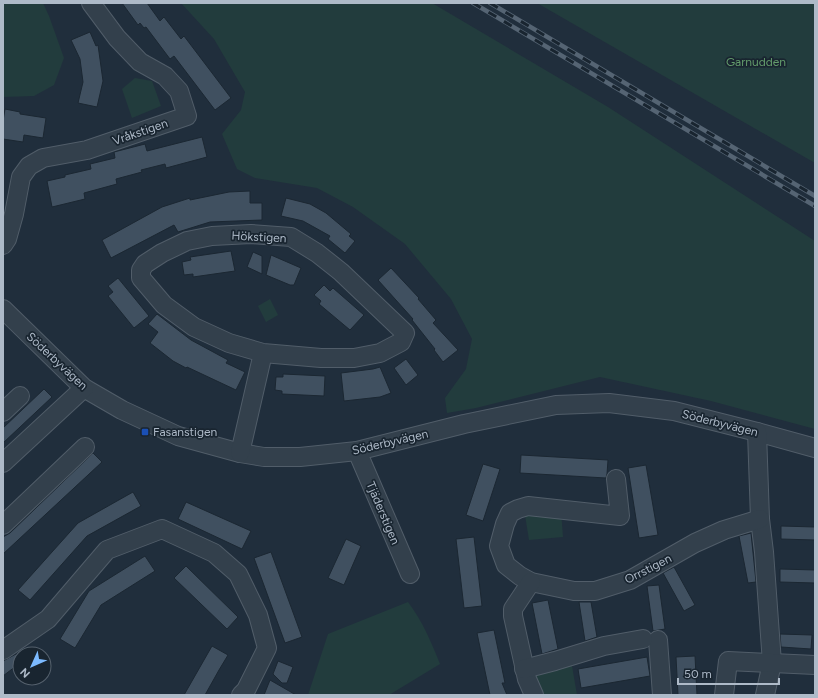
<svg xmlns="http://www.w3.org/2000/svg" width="818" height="698" font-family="Figtree,sans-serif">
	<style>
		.green { fill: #223c3d }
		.building { fill: #405060; stroke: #1b2732 }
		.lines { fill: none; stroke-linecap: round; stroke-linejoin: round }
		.minor-casing { stroke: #515d69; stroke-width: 20 }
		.minor { stroke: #33404c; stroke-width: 18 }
		.rail-casing { stroke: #556473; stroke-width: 4.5 }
		.rail { stroke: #192530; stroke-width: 3; stroke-dasharray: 9; stroke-linecap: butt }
		.transit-dot { fill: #1a4fb4; stroke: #192530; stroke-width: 1.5 }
		.labels { text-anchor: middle; stroke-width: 3.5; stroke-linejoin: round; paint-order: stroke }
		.park-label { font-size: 12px; fill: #639b6b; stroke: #192530 }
		.street-label { font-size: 12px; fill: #aebac8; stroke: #192530 }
		.poi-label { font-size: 12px; fill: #aebac8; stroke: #192530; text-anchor: start }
	</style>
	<rect width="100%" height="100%" fill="#202e3c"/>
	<g class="green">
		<polygon points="3,3 43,3 49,16 64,58 54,85 34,96 3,97"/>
		<polygon points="181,3 432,3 608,107 815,241 815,429 711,401 600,377 476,408 447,413 445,398 466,369 472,339 451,299 405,244 353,207 317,188 255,178 237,169 222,134 241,110 245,92 214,39"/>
		<polygon points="537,3 815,3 815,163"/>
		<polygon points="135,78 152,81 161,106 132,118 122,89"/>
		<polygon points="270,299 278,315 266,322 258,306"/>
		<polygon points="524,509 561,511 563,537 529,540"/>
		<path d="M 408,602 C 423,622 431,642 440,664 L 389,695 L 308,695 L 328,634 Z"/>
		<polygon points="571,660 577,695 540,695 530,671"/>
	</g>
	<g class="building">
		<polygon points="122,3 147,3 160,21 164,17 181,39 184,36 231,98 215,110 174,56 170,59 146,27 144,28 140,23 138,25"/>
		<polygon points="90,32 96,46 98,45 103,81 97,107 78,103 83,82 80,59 71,40"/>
		<polygon points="5,109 20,112 20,114 46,118 43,138 24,135 23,142 3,139 3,121"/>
		<polygon points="202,137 207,157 166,168 165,164 141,170 142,172 116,179 117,184 84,193 85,199 52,207 47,181 65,177 65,175 91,169 90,164 115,158 114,152 145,144 147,151"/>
		<polygon points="250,191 250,203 262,203 262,220 210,222 178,232 174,225 111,258 102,240 162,207 190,198 190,200 229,192"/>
		<polygon points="286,198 310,204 326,213 351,234 349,236 355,241 345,253 328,239 330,236 303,221 281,216"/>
		<polygon points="231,251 235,271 193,277 193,274 184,275 182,262 191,260 190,257"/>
		<polygon points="253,252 262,256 262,274 247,267"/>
		<polygon points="271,255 301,268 294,285 290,285 266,275"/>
		<polygon points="391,268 419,298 418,299 436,320 433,323 458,350 443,362 434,350 435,349 412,320 413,319 378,280"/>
		<polygon points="118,278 149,316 134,328 108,296 113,292 108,286"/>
		<polygon points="324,285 330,291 333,288 364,315 350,330 319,304 321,301 314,295"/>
		<polygon points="157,314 191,340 228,360 226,363 245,372 236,390 187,367 186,368 173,361 150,343 158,332 148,324"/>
		<polygon points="406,359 418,375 406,385 394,368"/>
		<polygon points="380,367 391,393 380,397 344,401 341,373 373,369"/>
		<polygon points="283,374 325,376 324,396 282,394 282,391 275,390 276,377 283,377"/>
		<polygon points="44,389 52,397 3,443 3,428"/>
		<polygon points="93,453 102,462 3,554 3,537 10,533"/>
		<polygon points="521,455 608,460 607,474 606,478 520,473"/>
		<polygon points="483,464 500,469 483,521 466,515"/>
		<polygon points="646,465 658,535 639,538 628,468"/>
		<polygon points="133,492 141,506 87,536 30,600 18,590 78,523"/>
		<polygon points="186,502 251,531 242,549 178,519"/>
		<polygon points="781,526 815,527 815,540 781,539"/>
		<polygon points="751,533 756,582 748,583 739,536"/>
		<polygon points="474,537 482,606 464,608 456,539"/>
		<polygon points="346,539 361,546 344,585 328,578"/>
		<polygon points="271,552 302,637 285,643 254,558"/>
		<polygon points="145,556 155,571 101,605 75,648 60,639 89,591"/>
		<polygon points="186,566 238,617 227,629 174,578"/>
		<polygon points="674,567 695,605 684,611 663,573"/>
		<polygon points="780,569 815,570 815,583 780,582"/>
		<polygon points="659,585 665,629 653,631 647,586"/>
		<polygon points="548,600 558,649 542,654 532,603"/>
		<polygon points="579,602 591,602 597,637 585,641"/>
		<polygon points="494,630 505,683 502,683 507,695 490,695 477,633"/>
		<polygon points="780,634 812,635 811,649 781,647"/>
		<polygon points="212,646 228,655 219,670 205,695 184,695"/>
		<polygon points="16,654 20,660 20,663 3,676 3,661"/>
		<polygon points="695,656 697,695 678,695 676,657"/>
		<polygon points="647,657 650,676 581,688 578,669"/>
		<polygon points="278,661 293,667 287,683 282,683 273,674"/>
		<polygon points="270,680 296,695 264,695"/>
	</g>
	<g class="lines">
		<g class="minor-casing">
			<g id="minor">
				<polyline points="3,245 7,239 14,214 21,177 29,166 43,158 87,150 187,116 179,91 165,76 140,62 117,38 91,3"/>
				<polyline points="3,309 84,388 122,410 178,436 240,453 264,457 300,457 357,451 464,424 556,405 609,403 674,411 757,432 815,448"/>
				<polyline points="3,412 20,396"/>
				<polyline points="757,432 760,519 764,552 772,663 765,695"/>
				<polyline points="357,451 410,574"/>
				<polyline points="240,453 263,353 321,358 354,358 380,353 401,342 405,333 341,272 317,253 291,237 251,234 212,236 187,241 162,253 145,264 141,270 141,278 164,305 194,327 229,343 263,353"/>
				<polyline points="3,463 84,388"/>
				<polyline points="616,479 620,516 528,506 518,509 510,513 505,524 499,546 506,565 520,576 531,582 574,591 595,591 630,580 695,543 724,530 760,519"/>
				<polyline points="3,525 85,447"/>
				<polyline points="531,582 513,609 513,616 527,679 534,695"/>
				<polyline points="658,640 662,695"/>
				<polyline points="3,650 48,619 107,550 162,529 214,553 238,574 258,615 267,648 246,690 241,695"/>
				<polyline points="524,669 555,661 604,646 643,639"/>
				<polyline points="724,695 728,661 815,665"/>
			</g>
		</g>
		<use href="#minor" class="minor"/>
		<g class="rail-casing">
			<g id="rail">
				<polyline points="473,3 815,206"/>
				<polyline points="490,3 815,196"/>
			</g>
		</g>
		<use href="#rail" class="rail"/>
	</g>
	<rect class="transit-dot" x="141" y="428" width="8" height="8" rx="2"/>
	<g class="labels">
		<g class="park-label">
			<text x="756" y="66">Garnudden</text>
		</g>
		<g class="street-label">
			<text transform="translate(140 132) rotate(-19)" y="4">Vråkstigen</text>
			<text transform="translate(259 237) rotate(3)" y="4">Hökstigen</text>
			<text transform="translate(57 361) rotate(43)" y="4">Söderbyvägen</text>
			<text transform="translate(720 423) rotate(14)" y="4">Söderbyvägen</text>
			<text transform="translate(390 442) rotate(-13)" y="4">Söderbyvägen</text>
			<text transform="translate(383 513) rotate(67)" y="4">Tjäderstigen</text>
			<text transform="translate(648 569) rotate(-27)" y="4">Orrstigen</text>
		</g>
		<g class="poi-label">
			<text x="153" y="436">Fasanstigen</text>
		</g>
	</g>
	<rect width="818" height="698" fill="none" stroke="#aebac8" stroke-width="8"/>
	<g transform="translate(32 666) rotate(225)"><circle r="19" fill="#192530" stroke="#55616d"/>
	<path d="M0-3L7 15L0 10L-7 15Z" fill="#7cbaff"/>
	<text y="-6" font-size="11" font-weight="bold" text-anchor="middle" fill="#aebac8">N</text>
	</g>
	<path d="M678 678v6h101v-6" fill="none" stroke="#aebac8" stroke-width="2"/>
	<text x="684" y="678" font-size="12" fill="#aebac8" stroke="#192530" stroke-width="3" paint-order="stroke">50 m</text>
</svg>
